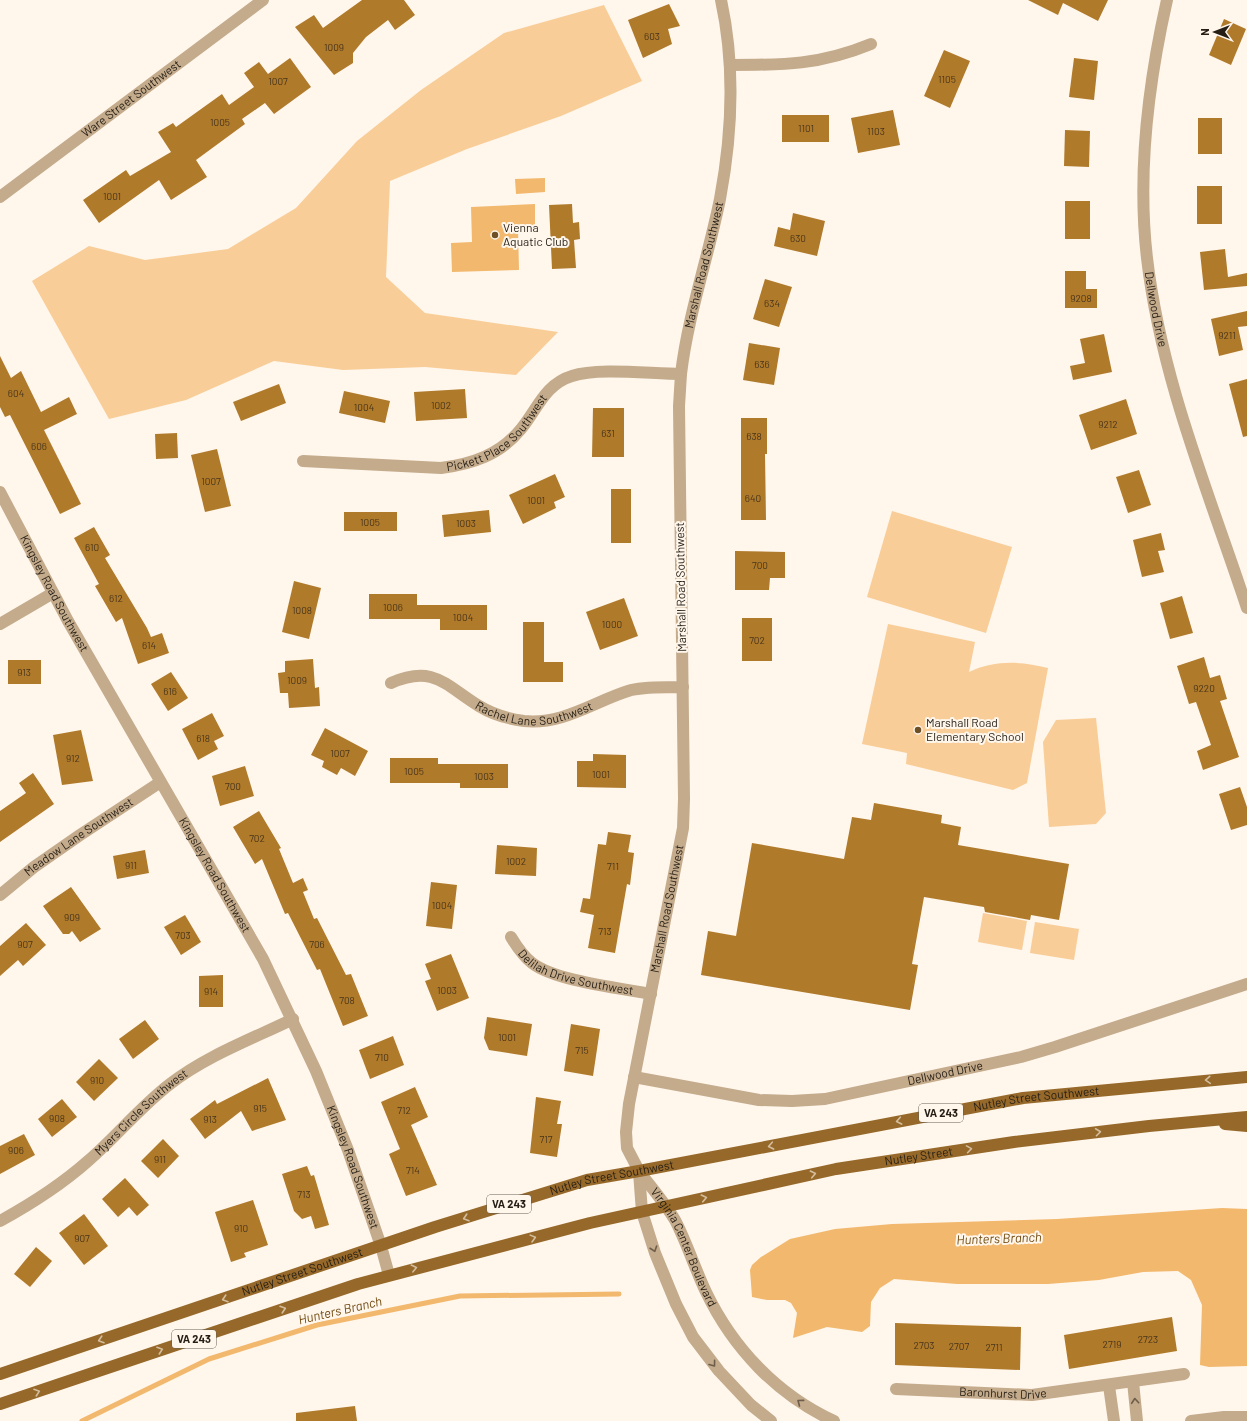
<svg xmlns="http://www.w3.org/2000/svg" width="1247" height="1421" font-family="Barlow,sans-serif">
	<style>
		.green { fill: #f9cd97 }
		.water { fill: #f2b86d }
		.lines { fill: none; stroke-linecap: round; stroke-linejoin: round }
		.stream { stroke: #f2b86d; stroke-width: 5 }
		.building { fill: #b07a2b }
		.minor { stroke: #c4ab8c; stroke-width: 12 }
		.tertiary { stroke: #c4ab8c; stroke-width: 12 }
		.primary { stroke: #96692a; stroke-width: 12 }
		.oneway { stroke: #d5be9e }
		.oneway2 { stroke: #6d5d4a }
		.poi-dot { fill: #6f4f25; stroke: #fff6ec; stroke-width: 1.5 }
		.labels { text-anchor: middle; stroke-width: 4; stroke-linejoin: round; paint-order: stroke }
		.number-label { font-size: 10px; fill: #48351a }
		.shield { fill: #fff6ec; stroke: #665f55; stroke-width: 1 }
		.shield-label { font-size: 11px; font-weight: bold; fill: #251e14 }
		.street-label { font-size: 12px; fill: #251e14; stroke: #fff6ec }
		.poi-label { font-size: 12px; fill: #251e14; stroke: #fff6ec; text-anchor: start }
		.water-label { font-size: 13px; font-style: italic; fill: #724c12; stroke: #fff6ec }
	</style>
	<rect width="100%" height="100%" fill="#fff6ec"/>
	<g class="green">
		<polygon points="604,5 642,81 561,116 467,149 390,181 386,277 425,313 558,332 516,375 425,367 343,370 274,361 186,400 109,419 32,281 89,246 145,260 228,249 296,208 357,141 421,90 504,33"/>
		<polygon points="892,511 1012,547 986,633 867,597"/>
		<path d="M 888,624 L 975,642 L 969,672 C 994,660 1021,661 1048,668 L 1027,783 L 1013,790 L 906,764 L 907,753 L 862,744 Z"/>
		<polygon points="1096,718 1106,813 1096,824 1049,827 1043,742 1056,720"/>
		<polygon points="983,913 1027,921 1022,950 978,942"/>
		<polygon points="1035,922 1079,929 1074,960 1030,953"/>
	</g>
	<g class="water">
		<polygon points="545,178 545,192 516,194 515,179"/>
		<polygon points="535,204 535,226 518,228 519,270 452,272 451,243 472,242 471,207"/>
		<polygon points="1222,1208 1247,1209 1247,1366 1209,1367 1200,1365 1202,1305 1191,1280 1178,1271 1143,1272 1099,1280 1048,1284 957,1284 894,1279 880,1288 871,1302 870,1326 862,1332 827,1327 793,1338 797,1313 791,1303 785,1300 767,1300 752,1297 750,1270 752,1265 761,1257 790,1239 835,1229 892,1224 1057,1219"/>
	</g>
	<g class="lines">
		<polyline class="stream" points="82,1421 209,1359 317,1325 460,1296 619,1294"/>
	</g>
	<g class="building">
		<polygon points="362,0 404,0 415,15 395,30 388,20 366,37 353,53 353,63 334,75 295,27 314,15 323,28"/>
		<polygon points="1028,0 1108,0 1098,21 1063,3 1058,15"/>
		<polygon points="669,4 680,26 668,29 672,44 643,58 628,20"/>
		<polygon points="1224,19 1246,29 1231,65 1209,55"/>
		<polygon points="944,50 970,61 950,108 924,96"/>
		<polygon points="290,58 311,87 274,114 265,103 242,119 245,124 196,160 207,177 171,200 159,180 99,223 83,200 126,170 130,176 171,152 158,132 173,123 176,127 222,94 229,105 254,87 244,73 259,62 268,74"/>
		<polygon points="1074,58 1098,61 1094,100 1069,97"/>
		<polygon points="893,110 900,145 858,153 851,118"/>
		<rect x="782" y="115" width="47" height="27"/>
		<rect x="1198" y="118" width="24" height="36"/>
		<polygon points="1065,130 1090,131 1089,167 1064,166"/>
		<rect x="1197" y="186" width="25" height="38"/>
		<rect x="1065" y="201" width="25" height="38"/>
		<polygon points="572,204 573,223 579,222 580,239 574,240 576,268 552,269 549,205"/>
		<polygon points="793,213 825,221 817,256 774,246 778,227 790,230"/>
		<polygon points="1225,249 1228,277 1247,273 1247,286 1204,290 1200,252"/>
		<polygon points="1065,271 1086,271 1086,289 1097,289 1097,308 1065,308"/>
		<polygon points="765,279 792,287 779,327 753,319"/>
		<polygon points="1247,311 1247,326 1238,327 1243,350 1219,356 1211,319"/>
		<polygon points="1104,334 1112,372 1073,380 1070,366 1085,363 1080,339"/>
		<polygon points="749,343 780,348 774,385 743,380"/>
		<polygon points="0,356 11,378 21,371 41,412 69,397 77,414 44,430 81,504 60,514 10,415 5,417 0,407"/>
		<polygon points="1247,379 1247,436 1243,437 1229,384"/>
		<polygon points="279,384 286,403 241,421 233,402"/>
		<polygon points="465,389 467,418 416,421 414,392"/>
		<polygon points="344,391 390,401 385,423 339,413"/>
		<polygon points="1126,399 1137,434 1091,450 1079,415"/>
		<polygon points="593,408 624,408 624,457 592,457"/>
		<polygon points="741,418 767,418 767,454 765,454 766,520 741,520"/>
		<polygon points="177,433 178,458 156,459 155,434"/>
		<polygon points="217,449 231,506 205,512 191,455"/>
		<polygon points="1139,470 1151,505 1128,513 1116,477"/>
		<polygon points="555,474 565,497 554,502 556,508 523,524 509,495"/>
		<rect x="611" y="489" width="20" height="54"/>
		<polygon points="489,510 491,532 444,537 442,515"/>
		<rect x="344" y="512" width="53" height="19"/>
		<polygon points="94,527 110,555 105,558 147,628 151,637 162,633 169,653 138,664 122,618 116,622 95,586 99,584 74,538"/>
		<polygon points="1161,533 1165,550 1158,551 1164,572 1142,577 1133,540"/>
		<polygon points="735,551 785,552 785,578 770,578 769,590 735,590"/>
		<polygon points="294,581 321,588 309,639 282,632"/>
		<polygon points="369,594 417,594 417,605 487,605 487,630 440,630 440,619 369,619"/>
		<polygon points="1182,596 1193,633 1170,639 1160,603"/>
		<polygon points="624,598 638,636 600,650 586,612"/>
		<rect x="742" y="618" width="30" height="43"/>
		<polygon points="523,622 544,622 544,662 563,662 563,682 523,682"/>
		<polygon points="1204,657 1210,678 1220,675 1227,699 1220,701 1239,757 1203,770 1197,751 1211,745 1196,702 1189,704 1177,666"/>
		<polygon points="313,659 315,688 319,687 320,706 289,708 288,693 280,693 278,673 285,672 285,661"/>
		<rect x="8" y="660" width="33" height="24"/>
		<polygon points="171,672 188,698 168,711 151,684"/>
		<polygon points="212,713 224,736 214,741 218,749 198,760 182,729"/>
		<polygon points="325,728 368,751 355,776 341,768 337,775 322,767 324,761 311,755"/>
		<polygon points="81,730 93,781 62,785 53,735"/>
		<polygon points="593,754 626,755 626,788 577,787 577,761 593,761"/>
		<polygon points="390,758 438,758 438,764 508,764 508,788 460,788 460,783 390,783"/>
		<polygon points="245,766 254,796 220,806 212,776"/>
		<polygon points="33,773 54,804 0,842 0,811 26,793 19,783"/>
		<polygon points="1240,787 1247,807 1247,825 1231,830 1219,794"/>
		<polygon points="874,803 942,815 941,823 961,827 958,845 1069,864 1059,920 1031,915 1030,920 985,912 984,907 924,897 912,964 918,965 910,1010 701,975 708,931 736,936 752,843 844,859 852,817 871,820"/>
		<polygon points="259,811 281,848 279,849 293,883 303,878 308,890 303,892 314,919 317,918 346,975 351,974 368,1016 343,1026 320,969 317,970 288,913 285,914 262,859 255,864 233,827"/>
		<polygon points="608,832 631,835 628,852 634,853 630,885 627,884 615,953 588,948 594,915 580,912 583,898 590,899 598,844 606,845"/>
		<polygon points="497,845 537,848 536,876 495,874"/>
		<polygon points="145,850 149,873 117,879 113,856"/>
		<polygon points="431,882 457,885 452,929 426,926"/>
		<polygon points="71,887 101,929 80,942 72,931 69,934 63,934 43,906"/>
		<polygon points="185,915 201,942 181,955 164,927"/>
		<polygon points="26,923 46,945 23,966 18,960 0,976 0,946"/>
		<polygon points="451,954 469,998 437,1011 425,981 431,979 425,964"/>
		<polygon points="223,975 223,1007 199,1007 199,976"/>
		<polygon points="487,1017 532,1024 527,1056 489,1050 484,1038"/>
		<polygon points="145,1020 159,1039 133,1059 119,1039"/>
		<polygon points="571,1024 600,1029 593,1076 564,1071"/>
		<polygon points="393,1036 404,1065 370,1079 359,1050"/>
		<polygon points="99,1059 118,1078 94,1101 76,1082"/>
		<polygon points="268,1078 286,1120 252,1131 241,1111 205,1139 190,1119 215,1100 217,1104"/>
		<polygon points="415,1087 428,1117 411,1125 437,1185 406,1196 389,1154 400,1149 381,1102"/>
		<polygon points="536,1097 561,1101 557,1124 562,1124 557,1157 530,1153"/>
		<polygon points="62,1099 77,1117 52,1137 38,1119"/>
		<polygon points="24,1134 35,1155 0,1174 0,1146"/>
		<polygon points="163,1139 179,1156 158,1178 141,1161"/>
		<polygon points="307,1166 311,1176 314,1175 329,1225 315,1229 311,1216 302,1219 294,1211 282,1174"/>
		<polygon points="125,1178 149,1205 137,1216 129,1207 118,1217 102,1199"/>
		<polygon points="253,1200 268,1245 244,1253 246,1257 231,1262 215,1212"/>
		<polygon points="84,1214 108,1246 84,1265 59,1233"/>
		<polygon points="36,1247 52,1261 30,1287 14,1274"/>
		<polygon points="1172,1317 1177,1351 1069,1369 1064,1335"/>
		<polygon points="895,1323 1021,1327 1020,1370 895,1365"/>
		<polygon points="355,1406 357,1421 296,1421 296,1413"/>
	</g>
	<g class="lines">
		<g class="minor">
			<path id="s1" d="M 1167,0 C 1148,84 1137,172 1147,258 C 1161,379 1209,493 1247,608"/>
			<path d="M 730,65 C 784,65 820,65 871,44"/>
			<path id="s2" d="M 0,197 L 263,0"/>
			<path id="s3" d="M 303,461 L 441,468 C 472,464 500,455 521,429 C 537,410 545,384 572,376 C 598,367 651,374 681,374"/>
			<polyline points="0,624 53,593"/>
			<path id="s4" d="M 391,683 C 434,664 446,686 479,706 C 492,714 509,719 524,721 C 563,725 593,702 628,691 C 645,686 666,688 683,687"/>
			<path id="s5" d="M 0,895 L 34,867 L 80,835 L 159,783"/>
			<path id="s6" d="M 511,937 C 517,947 523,956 532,963 C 555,981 620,988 651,994"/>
			<path id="s7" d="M 634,1077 L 759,1100 L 792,1101 L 825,1099 L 1021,1057 L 1055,1047 L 1247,984"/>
			<path id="s8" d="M 639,1171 L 627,1148 L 626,1132 L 629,1104 L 683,828 L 684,799 L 679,406 L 681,374 C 688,315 708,258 720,199 C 732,135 735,64 721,0"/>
			<path id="s9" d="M 0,1221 C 31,1204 61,1185 88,1161 C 116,1137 140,1107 170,1084 C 206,1056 252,1039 293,1019"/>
			<polyline points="381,1246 389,1275"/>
			<polyline points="1133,1382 1137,1421"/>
			<polyline points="1109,1386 1114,1421"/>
			<path id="s10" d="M 896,1389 L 1032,1395 L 1184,1374"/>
		</g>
		<g class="tertiary">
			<path id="s11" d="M 0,492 L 68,621 L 263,959 L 316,1071 L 348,1150 L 381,1246"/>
			<path id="s12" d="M 639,1171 C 651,1187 665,1203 675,1220 C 687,1243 695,1269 706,1292 C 733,1348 777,1395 834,1421"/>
			<polyline points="639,1172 642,1212 655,1253 676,1304 693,1337 719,1371 751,1405 771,1421"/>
			<polyline points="1191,1421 1224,1417 1247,1417"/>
		</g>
		<g class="primary">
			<polyline points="1225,1124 1247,1126"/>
			<path id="s13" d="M 0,1374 L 435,1227 L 587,1180 L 639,1171 L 1023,1098 L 1247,1077"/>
			<path id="s14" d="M 0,1404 L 358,1284 L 590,1223 L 836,1169 L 1014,1142 L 1149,1126 L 1247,1117"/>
		</g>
	</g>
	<defs><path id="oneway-chevron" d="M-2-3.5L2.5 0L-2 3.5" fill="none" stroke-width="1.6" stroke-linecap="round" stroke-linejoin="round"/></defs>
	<g class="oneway">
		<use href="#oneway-chevron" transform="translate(1208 1080) rotate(176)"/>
		<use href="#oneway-chevron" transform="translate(899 1121) rotate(169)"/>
		<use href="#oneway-chevron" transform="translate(1098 1132) rotate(-7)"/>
		<use href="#oneway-chevron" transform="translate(771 1146) rotate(169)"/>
		<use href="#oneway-chevron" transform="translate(969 1149) rotate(-9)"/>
		<use href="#oneway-chevron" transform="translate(813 1174) rotate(-12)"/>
		<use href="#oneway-chevron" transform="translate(704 1198) rotate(-13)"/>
		<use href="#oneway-chevron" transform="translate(466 1218) rotate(162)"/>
		<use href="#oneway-chevron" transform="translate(533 1238) rotate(-15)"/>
		<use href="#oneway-chevron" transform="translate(414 1268) rotate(-14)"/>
		<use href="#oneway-chevron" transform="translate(225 1299) rotate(162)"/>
		<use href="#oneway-chevron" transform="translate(283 1309) rotate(-18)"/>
		<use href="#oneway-chevron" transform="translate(101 1340) rotate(162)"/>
		<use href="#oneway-chevron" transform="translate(160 1350) rotate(-19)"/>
		<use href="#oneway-chevron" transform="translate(37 1392) rotate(-19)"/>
	</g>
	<g class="oneway2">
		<use href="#oneway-chevron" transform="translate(654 1249) rotate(71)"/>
		<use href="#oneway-chevron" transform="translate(713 1364) rotate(53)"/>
		<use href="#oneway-chevron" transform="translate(1135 1401) rotate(-95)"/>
		<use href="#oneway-chevron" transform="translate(800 1402) rotate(-143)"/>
	</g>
	<g class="poi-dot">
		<circle cx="495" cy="235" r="4"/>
		<circle cx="918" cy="730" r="4"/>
	</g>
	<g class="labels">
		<g class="number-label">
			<text x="652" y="40">603</text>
			<text x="334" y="51">1009</text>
			<text x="947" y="83">1105</text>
			<text x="278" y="85">1007</text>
			<text x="220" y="126">1005</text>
			<text x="806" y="132">1101</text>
			<text x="876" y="135">1103</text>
			<text x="112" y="200">1001</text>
			<text x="798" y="242">630</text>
			<text x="1081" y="302">9208</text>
			<text x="772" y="307">634</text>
			<text x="1227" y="339">9211</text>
			<text x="762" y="368">636</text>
			<text x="16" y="397">604</text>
			<text x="441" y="409">1002</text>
			<text x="364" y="411">1004</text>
			<text x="1108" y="428">9212</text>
			<text x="608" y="437">631</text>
			<text x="754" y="440">638</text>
			<text x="39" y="450">606</text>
			<text x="211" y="485">1007</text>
			<text x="753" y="502">640</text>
			<text x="536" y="504">1001</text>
			<text x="370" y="526">1005</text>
			<text x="466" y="527">1003</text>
			<text x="92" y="551">610</text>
			<text x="760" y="569">700</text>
			<text x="116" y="602">612</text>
			<text x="393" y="611">1006</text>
			<text x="302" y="614">1008</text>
			<text x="463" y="621">1004</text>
			<text x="612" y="628">1000</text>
			<text x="757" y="644">702</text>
			<text x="149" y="649">614</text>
			<text x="24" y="676">913</text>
			<text x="297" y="684">1009</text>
			<text x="1204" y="692">9220</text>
			<text x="170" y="695">616</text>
			<text x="203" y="742">618</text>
			<text x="340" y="757">1007</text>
			<text x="73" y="762">912</text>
			<text x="414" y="775">1005</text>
			<text x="601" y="778">1001</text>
			<text x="484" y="780">1003</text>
			<text x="233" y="790">700</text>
			<text x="257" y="842">702</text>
			<text x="516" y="865">1002</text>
			<text x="131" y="869">911</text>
			<text x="613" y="870">711</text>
			<text x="442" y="909">1004</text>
			<text x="72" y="921">909</text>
			<text x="605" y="935">713</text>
			<text x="183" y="939">703</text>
			<text x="25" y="948">907</text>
			<text x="317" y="948">706</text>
			<text x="447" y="994">1003</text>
			<text x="211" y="995">914</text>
			<text x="347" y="1004">708</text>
			<text x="507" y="1041">1001</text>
			<text x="582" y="1054">715</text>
			<text x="382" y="1061">710</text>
			<text x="97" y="1084">910</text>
			<text x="260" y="1112">915</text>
			<text x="404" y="1114">712</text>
			<text x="57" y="1122">908</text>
			<text x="210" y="1123">913</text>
			<text x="546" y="1143">717</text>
			<text x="16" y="1154">906</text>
			<text x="160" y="1163">911</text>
			<text x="413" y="1174">714</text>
			<text x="304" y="1198">713</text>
			<text x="241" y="1232">910</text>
			<text x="82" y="1242">907</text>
			<text x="1148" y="1343">2723</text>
			<text x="1112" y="1348">2719</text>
			<text x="924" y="1349">2703</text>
			<text x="959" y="1350">2707</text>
			<text x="994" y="1351">2711</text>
		</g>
		<g class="shield">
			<rect x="919" y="1104" width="44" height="18" rx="3"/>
			<rect x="487" y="1195" width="44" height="18" rx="3"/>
			<rect x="172" y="1330" width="44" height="18" rx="3"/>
		</g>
		<g class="shield-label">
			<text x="941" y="1117">VA 243</text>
			<text x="509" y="1208">VA 243</text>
			<text x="194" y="1343">VA 243</text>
		</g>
		<g class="street-label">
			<text dy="4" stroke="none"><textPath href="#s2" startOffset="164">Ware Street Southwest</textPath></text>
			<text dy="4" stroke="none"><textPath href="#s8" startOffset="917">Marshall Road Southwest</textPath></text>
			<text dy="4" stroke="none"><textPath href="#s1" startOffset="312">Dellwood Drive</textPath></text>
			<text dy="4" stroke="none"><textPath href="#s3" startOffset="207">Pickett Place Southwest</textPath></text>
			<text transform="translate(681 587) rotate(-91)" y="4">Marshall Road Southwest</text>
			<text dy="4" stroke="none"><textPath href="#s11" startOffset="115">Kingsley Road Southwest</textPath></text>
			<text dy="4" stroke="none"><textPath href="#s4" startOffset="155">Rachel Lane Southwest</textPath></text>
			<text dy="4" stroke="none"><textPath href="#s5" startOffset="98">Meadow Lane Southwest</textPath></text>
			<text dy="4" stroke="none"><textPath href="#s11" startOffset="439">Kingsley Road Southwest</textPath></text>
			<text dy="4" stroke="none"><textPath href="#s8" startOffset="269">Marshall Road Southwest</textPath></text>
			<text dy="4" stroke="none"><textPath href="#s6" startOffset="78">Delilah Drive Southwest</textPath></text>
			<text dy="4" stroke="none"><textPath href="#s7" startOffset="316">Dellwood Drive</textPath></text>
			<text dy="4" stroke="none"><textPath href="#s13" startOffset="1075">Nutley Street Southwest</textPath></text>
			<text dy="4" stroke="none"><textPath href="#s9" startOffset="179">Myers Circle Southwest</textPath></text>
			<text dy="4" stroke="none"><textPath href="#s14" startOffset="953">Nutley Street</textPath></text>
			<text dy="4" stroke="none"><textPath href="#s11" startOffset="763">Kingsley Road Southwest</textPath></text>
			<text dy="4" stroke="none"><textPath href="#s13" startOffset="643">Nutley Street Southwest</textPath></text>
			<text dy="4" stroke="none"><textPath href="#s12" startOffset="89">Virginia Center Boulevard</textPath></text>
			<text dy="4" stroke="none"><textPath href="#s13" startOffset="319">Nutley Street Southwest</textPath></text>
			<text dy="4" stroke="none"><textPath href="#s10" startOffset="107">Baronhurst Drive</textPath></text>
		</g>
		<g class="poi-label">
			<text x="503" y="232">Vienna<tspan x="503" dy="14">Aquatic Club</tspan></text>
			<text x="926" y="727">Marshall Road<tspan x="926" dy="14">Elementary School</tspan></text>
		</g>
		<g class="water-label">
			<text transform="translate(999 1238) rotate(-2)" y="5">Hunters Branch</text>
			<text transform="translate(340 1310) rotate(-13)" y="5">Hunters Branch</text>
		</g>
	</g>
	<g transform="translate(1215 32) rotate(270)" stroke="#fff6ec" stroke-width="3" paint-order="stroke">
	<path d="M0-3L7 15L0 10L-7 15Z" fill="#251e14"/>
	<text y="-6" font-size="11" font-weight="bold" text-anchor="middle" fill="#251e14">N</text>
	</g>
</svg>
